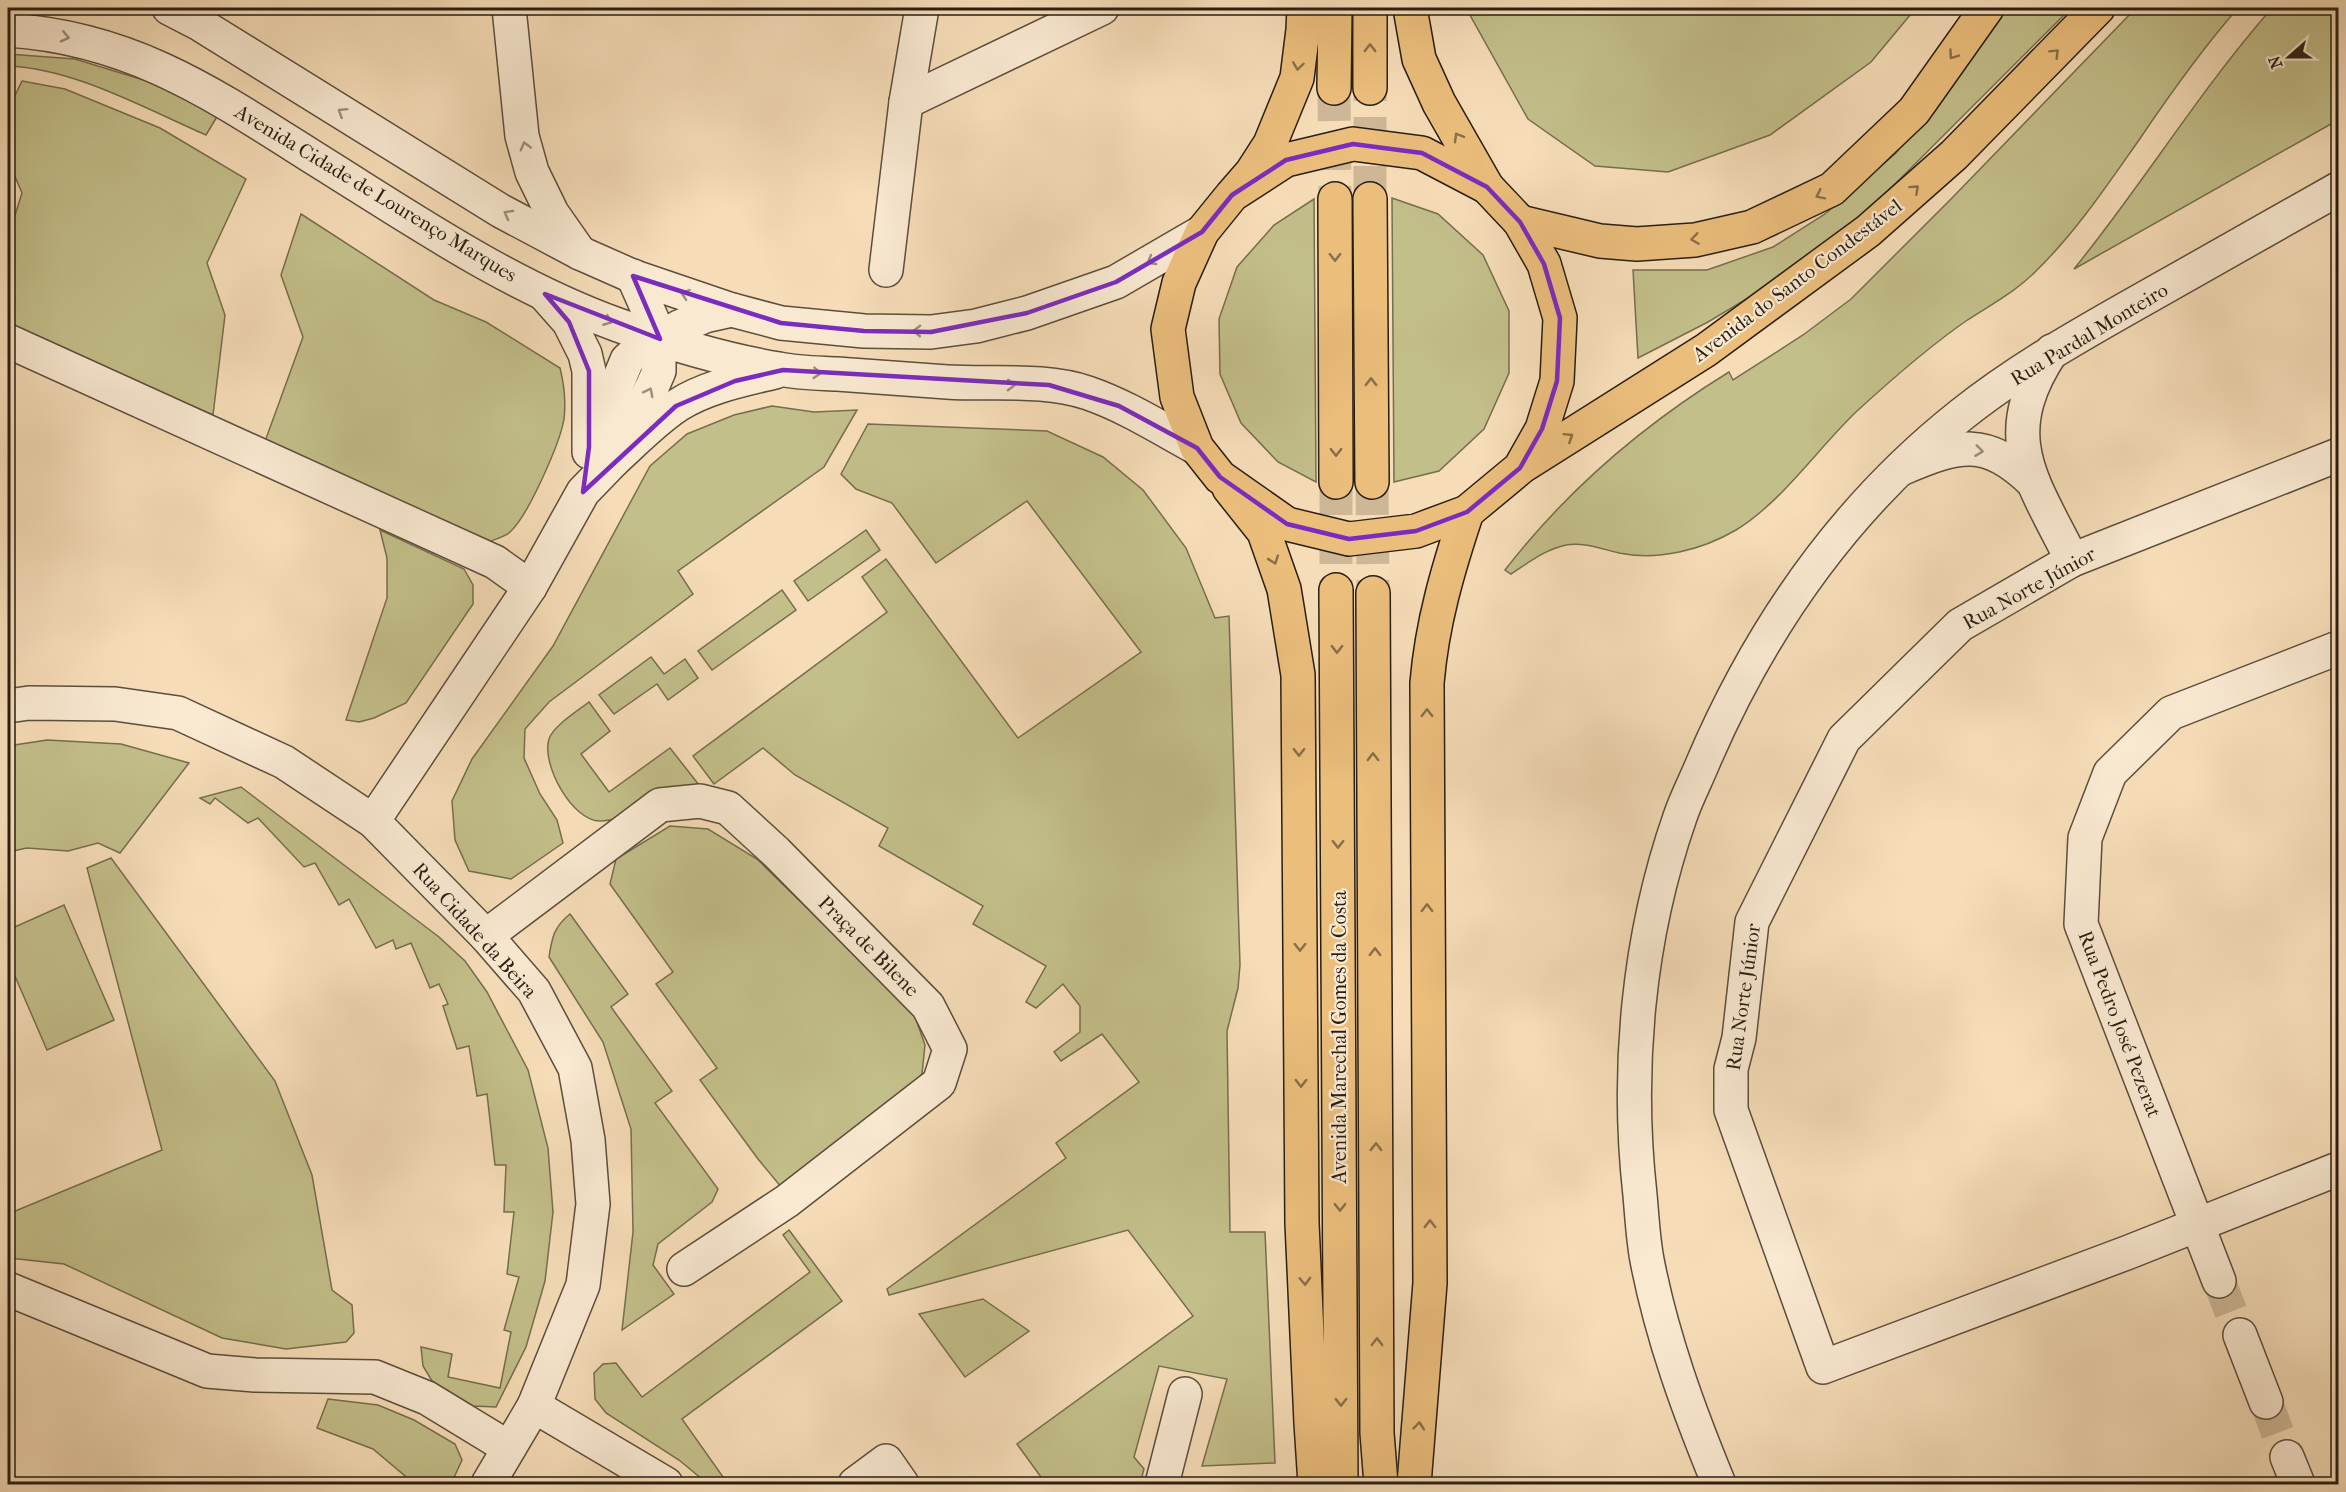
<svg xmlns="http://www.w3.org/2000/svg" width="2346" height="1492" font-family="'IM FELL French Canon',serif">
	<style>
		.green { fill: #c3bf8a; stroke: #766e4e; stroke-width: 1.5 }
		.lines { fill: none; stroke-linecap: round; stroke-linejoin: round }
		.minor-tunnel { stroke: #cdb797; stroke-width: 33; stroke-dasharray: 33 16; stroke-linecap: butt }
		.primary-tunnel { stroke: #cdb797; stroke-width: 33; stroke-dasharray: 33 16; stroke-linecap: butt }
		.minor-casing { stroke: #5c4e3c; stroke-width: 36 }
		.tertiary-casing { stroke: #5c4e3c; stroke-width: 36 }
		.primary-casing { stroke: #291e13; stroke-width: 36 }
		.trunk-casing { stroke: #291e13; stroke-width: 36 }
		.minor { stroke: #f9e9d1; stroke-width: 33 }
		.tertiary { stroke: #f9e9d1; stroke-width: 33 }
		.primary { stroke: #ebbe7c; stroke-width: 33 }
		.trunk { stroke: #ebbe7c; stroke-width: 33 }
		.oneway { stroke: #9b8e7c }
		.oneway2 { stroke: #8a6e48 }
		.marked { fill: none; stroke: #7b2cbf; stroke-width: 4.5; stroke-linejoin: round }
		.labels { text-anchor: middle; stroke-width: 4.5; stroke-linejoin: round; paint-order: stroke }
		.street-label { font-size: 20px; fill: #291e13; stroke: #f9e9d1 }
	</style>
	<rect width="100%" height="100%" fill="#f6ddb8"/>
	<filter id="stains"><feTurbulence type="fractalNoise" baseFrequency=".00333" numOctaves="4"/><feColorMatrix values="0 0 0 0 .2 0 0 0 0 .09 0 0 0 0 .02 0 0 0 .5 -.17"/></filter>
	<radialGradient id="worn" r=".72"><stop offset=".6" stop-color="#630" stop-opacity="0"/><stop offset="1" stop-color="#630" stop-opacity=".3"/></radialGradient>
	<g class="green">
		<polygon points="1466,8 1916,8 1871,62 1770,135 1668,172 1595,166 1528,119"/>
		<polygon points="2007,8 2071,8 1861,218 1785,276 1708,322 1638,358 1633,270 1707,270 1773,247 1825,214 1896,153"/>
		<path d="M 2136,8 L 2238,8 C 2202,49 2170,94 2139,140 C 2108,184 2076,232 2037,270 C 2017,291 1990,305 1966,321 C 1927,348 1892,379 1857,411 C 1818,448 1782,502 1736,530 C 1702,550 1658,561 1619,553 C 1602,549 1584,542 1566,545 C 1546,549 1528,563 1511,574 L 1505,570 C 1567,490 1643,425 1729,372 L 1733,380 L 1803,335 L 1851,299 L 1951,199 Z"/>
		<path d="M 2272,8 L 2338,8 L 2338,120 L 2074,269 C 2143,184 2200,90 2272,8 Z"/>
		<path d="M 8,54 L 75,59 L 147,81 L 218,115 L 206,135 C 146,109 73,68 8,66 Z"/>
		<polygon points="22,81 65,89 160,128 246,179 207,263 225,315 213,415 8,327 8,237 22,193 8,160 8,110"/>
		<polygon points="1392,198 1438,214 1483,255 1509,311 1509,373 1484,429 1439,471 1394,482"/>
		<polygon points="1314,199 1316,482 1278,462 1241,423 1220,374 1219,319 1237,267 1274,225"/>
		<path d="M 301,214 L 434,300 L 486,322 L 560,368 C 564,384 566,402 564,419 C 560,443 528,516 510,532 C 505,537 495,539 489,542 L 264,444 L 303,337 L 281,275 Z"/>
		<polygon points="772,406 814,412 857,410 824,467 678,571 693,594 549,702 525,729 524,758 540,794 557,820 563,843 511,879 469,871 455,840 452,801 472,759 553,646 650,466 687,434 734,415"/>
		<polygon points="868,424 1047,431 1103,457 1143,490 1186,548 1215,618 1229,616 1240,965 1238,988 1227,1031 1230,1232 1265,1232 1275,1463 1202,1466 1227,1379 1159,1366 1134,1457 1144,1469 1140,1484 1046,1484 1017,1444 1193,1316 1128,1230 889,1295 887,1289 1066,1158 1056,1143 1139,1082 1102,1034 1061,1061 1054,1052 1080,1032 1080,1006 1063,984 1036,1008 1026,1002 1046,966 973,924 983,906 879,846 888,828 795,775 763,748 714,784 693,756 887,612 862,577 886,559 1018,738 1141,652 1027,501 936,563 892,503 856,489 841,474"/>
		<polygon points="380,530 464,569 473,585 473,604 406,703 374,718 359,722 346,720 387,598 387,558"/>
		<polygon points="866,530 880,550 808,601 794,581"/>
		<polygon points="782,590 796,610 712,670 698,651"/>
		<polygon points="651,657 664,674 685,659 698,678 668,700 657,684 614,714 599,695"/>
		<path d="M 589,702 L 610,731 L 581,754 L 609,792 L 670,748 L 699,785 C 677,794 621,822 600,821 C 572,821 541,764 549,739 C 553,726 579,710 589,702 Z"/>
		<polygon points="47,740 121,744 189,763 120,853 98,843 68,851 27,848 8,852 8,746"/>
		<polygon points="241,787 439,937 465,961 487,992 528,1070 548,1148 553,1212 545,1281 526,1347 496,1407 473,1406 432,1381 423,1366 421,1347 452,1354 448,1377 500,1388 511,1332 504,1330 519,1277 507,1274 514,1212 504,1212 506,1165 495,1165 487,1094 477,1096 469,1046 457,1049 443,1006 448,1004 439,984 430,988 411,943 396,949 393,940 376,948 349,899 339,905 315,863 304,867 258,818 248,823 215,798 210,804 200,798"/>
		<polygon points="670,826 708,829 757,859 913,1011 925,1045 922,1074 894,1108 782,1188 758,1159 700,1080 717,1068 656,984 673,972 610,884 616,859"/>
		<polygon points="111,858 275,1081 312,1175 332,1290 352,1305 354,1333 346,1342 286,1349 222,1338 64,1264 9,1258 8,1214 162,1150 87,868"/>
		<polygon points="64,905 114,1020 47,1050 8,960 8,930"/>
		<path d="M 570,914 L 628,994 L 611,1007 L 672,1091 L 655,1103 L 718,1189 L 712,1202 L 658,1244 L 653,1265 L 674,1294 L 622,1330 L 633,1232 L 631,1129 L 603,1042 L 549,957 C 552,937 554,927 570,914 Z"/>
		<polygon points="789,1230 842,1301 682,1419 728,1484 708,1484 679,1460 606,1413 595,1399 594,1373 603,1364 616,1363 642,1397 810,1272 783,1235"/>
		<polygon points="983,1299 1029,1331 965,1377 919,1314"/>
		<polygon points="328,1399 378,1405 414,1420 455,1444 462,1460 451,1484 402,1484 405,1476 373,1449 317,1428"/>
	</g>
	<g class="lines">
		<g class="minor-tunnel">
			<polyline points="2219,1281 2240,1335"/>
			<polyline points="2266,1402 2287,1457"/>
		</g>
		<g class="primary-tunnel">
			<polyline points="1334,88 1335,199"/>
			<polyline points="1370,199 1370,88"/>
			<polyline points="1336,482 1336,590"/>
			<polyline points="1372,482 1373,593"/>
		</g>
		<g class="minor-casing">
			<g id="minor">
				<polyline points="509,8 522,136 532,172 552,213 580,253"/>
				<polyline points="906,102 1102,8"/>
				<polyline points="886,270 906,102 922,8"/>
				<polyline points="8,341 495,562 530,587"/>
				<path d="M 2052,351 C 1995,437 2032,479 2072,560"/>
				<polyline points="589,452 627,360 640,348 679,327 705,316 732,310"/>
				<polyline points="2338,455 2072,560 1960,625 1844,739 1752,922 1739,1038 1731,1069 1731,1110 1823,1367 2129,1252 2338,1169"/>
				<path d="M 1903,468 C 1959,444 1986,437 2033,482"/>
				<polyline points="8,706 29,703 115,704 178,713 284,762 373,821 486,936 534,991 575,1068 588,1140 593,1204 583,1285 534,1406 488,1484"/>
				<polyline points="373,821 530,587 583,492 614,460 653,385 659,371 659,354 652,319 633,276"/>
				<polyline points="486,936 660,805 700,801 728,808 776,852 928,1006 950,1049 939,1083 787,1201 684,1269"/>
				<polyline points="2219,1281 2081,924 2085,838 2110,773 2171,713 2338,648"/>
				<polyline points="8,1289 207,1371 255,1375 375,1377 427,1398 509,1448"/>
				<polyline points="2240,1335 2266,1402"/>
				<polyline points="534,1406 666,1484"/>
				<polyline points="2287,1457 2298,1484"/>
				<polyline points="855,1484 886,1461 902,1484"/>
				<polyline points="1162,1484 1185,1394"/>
			</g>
		</g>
		<g class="tertiary-casing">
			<g id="tertiary">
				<polyline points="169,8 198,23 501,211 580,253 632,276 732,310 781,323 864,331 931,332 976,326 1027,313 1116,282 1202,232"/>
				<path d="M 8,30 C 134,38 216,96 319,161 C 415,221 510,286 618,325 C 671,344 724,360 779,369 C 798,373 818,373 837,374 C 874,377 910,379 947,382 C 993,385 1044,378 1088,393 C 1126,406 1162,429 1197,448"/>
				<polyline points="546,296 569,322 585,354 589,371 589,447"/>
				<path d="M 614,460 C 634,442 655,420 678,405 C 706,387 742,380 775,372"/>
				<path d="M 1719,1484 C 1689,1411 1662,1338 1647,1260 C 1643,1239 1642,1217 1640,1195 C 1626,1070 1638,937 1680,817 C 1686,799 1695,782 1702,765 C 1760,629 1845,507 1961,415 C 2019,369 2083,333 2147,297 C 2211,261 2275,225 2338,189"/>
			</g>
		</g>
		<g class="primary-casing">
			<g id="primary">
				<polyline points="1370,8 1370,88"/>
				<polyline points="1410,8 1419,59 1439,103 1487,187"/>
				<polyline points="1334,88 1335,8"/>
				<polyline points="1335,199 1336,482"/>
				<polyline points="1370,199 1372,482"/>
				<polyline points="1229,488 1264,532 1284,589 1298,675 1302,1223 1311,1423 1315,1484"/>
				<polyline points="1336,590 1341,1484"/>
				<polyline points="1373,593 1377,1433 1381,1484"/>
			</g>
		</g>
		<g class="trunk-casing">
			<g id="trunk">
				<polyline points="1232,195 1286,160 1353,144 1422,153 1487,187 1520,222 1544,264 1560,318 1557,381 1542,429 1520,468 1467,512 1416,531 1349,539 1287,524 1220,477 1197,448 1177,397 1168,329 1179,283 1202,232 1232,195 1252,172 1270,144 1297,78 1303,30 1304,8"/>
				<polyline points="1520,222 1600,241 1637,244 1695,240 1752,227 1832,189 1914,111 1987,8"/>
				<polyline points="1524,465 1706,350 1868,231 1954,155 2098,8"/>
				<path d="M 1414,1484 L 1430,1283 L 1427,683 C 1432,623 1448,569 1467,512"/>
			</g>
		</g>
		<use href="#minor" class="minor"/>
		<use href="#tertiary" class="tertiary"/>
		<use href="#primary" class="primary"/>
		<use href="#trunk" class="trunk"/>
	</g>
	<defs><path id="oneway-chevron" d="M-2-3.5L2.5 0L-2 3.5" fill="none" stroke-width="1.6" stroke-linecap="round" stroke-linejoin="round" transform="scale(1.5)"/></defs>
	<g class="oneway">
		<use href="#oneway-chevron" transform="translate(65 37) rotate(13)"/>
		<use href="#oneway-chevron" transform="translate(342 112) rotate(-148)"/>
		<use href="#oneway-chevron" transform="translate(525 146) rotate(-106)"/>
		<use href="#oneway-chevron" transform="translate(508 214) rotate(-151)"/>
		<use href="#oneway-chevron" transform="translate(1151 261) rotate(150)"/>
		<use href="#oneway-chevron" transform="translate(685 294) rotate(-161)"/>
		<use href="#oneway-chevron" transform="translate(608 321) rotate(22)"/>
		<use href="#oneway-chevron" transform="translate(917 331) rotate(-179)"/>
		<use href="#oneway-chevron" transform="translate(817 373) rotate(4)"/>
		<use href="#oneway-chevron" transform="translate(1011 385) rotate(1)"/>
		<use href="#oneway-chevron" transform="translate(649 392) rotate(-63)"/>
		<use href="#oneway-chevron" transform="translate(1979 451) rotate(7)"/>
	</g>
	<g class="oneway2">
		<use href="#oneway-chevron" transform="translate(1370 48) rotate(-90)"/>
		<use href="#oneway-chevron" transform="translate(2055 53) rotate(-45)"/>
		<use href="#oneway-chevron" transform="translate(1953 55) rotate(125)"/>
		<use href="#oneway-chevron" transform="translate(1298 66) rotate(98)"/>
		<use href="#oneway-chevron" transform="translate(1458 137) rotate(-120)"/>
		<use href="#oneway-chevron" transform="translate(1915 189) rotate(-42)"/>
		<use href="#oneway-chevron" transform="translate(1820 195) rotate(154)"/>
		<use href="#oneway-chevron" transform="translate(1695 239) rotate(172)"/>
		<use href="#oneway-chevron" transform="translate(1335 257) rotate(90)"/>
		<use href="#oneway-chevron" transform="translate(1371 382) rotate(-90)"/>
		<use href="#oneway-chevron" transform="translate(1569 437) rotate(-32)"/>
		<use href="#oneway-chevron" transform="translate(1336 452) rotate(90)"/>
		<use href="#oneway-chevron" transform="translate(1274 560) rotate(71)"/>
		<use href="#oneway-chevron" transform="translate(1337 649) rotate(90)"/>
		<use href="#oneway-chevron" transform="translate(1427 713) rotate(-90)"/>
		<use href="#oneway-chevron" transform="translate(1299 752) rotate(90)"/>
		<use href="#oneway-chevron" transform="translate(1373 757) rotate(-90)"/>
		<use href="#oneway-chevron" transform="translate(1338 844) rotate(90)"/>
		<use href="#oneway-chevron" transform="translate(1427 908) rotate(-90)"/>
		<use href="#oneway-chevron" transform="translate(1300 947) rotate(90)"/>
		<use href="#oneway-chevron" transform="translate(1375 952) rotate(-90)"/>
		<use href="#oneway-chevron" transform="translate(1301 1083) rotate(90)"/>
		<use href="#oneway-chevron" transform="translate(1376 1147) rotate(-90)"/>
		<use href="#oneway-chevron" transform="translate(1340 1207) rotate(90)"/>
		<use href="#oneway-chevron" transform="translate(1430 1224) rotate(-90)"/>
		<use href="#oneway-chevron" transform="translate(1305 1281) rotate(88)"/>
		<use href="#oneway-chevron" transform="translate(1377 1342) rotate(-90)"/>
		<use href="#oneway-chevron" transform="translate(1341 1402) rotate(90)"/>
		<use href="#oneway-chevron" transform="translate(1419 1426) rotate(-85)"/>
	</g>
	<path class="marked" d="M 1353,144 L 1422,153 L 1487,187 L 1520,222 L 1544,264 L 1560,318 L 1557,381 L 1542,429 L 1520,468 L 1467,512 L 1416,531 L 1349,539 L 1287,524 L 1220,477 L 1197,448 L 1119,406 L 1049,385 L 783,370 L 735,381 L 676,406 L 583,492 L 589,447 L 589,371 L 569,322 L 545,294 L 660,339 L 633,276 L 781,323 L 864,331 L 931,332 L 1027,313 L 1116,282 L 1202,232 L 1232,195 L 1286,160 Z"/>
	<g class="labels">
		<g class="street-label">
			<text transform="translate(376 193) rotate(31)" y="7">Avenida Cidade de Lourenço Marques</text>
			<text transform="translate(1797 280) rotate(-37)" y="7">Avenida do Santo Condestável</text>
			<text transform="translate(2089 334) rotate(-31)" y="7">Rua Pardal Monteiro</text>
			<text transform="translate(2029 588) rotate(-29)" y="7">Rua Norte Júnior</text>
			<text transform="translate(475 930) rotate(48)" y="7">Rua Cidade da Beira</text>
			<text transform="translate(869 946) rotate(45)" y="7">Praça de Bilene</text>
			<text transform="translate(1743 997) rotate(-82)" y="7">Rua Norte Júnior</text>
			<text transform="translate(2120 1024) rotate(69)" y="7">Rua Pedro José Pezerat</text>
			<text transform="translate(1339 1037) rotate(-90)" y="7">Avenida Marechal Gomes da Costa</text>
		</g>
	</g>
	<rect width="2346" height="1492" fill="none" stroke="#f6ddb8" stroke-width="30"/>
	<rect x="9" y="9" width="2328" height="1474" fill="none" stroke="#291e13" stroke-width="3"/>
	<rect x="15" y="15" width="2316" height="1462" fill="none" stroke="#291e13" stroke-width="1.5"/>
	<g transform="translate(2289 57) rotate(249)" stroke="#f9e9d1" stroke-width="4.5" paint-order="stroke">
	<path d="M0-4.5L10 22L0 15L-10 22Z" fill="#291e13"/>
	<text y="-9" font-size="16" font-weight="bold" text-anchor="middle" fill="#291e13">N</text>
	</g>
	<rect width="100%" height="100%" filter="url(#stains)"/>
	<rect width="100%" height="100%" fill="url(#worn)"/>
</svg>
